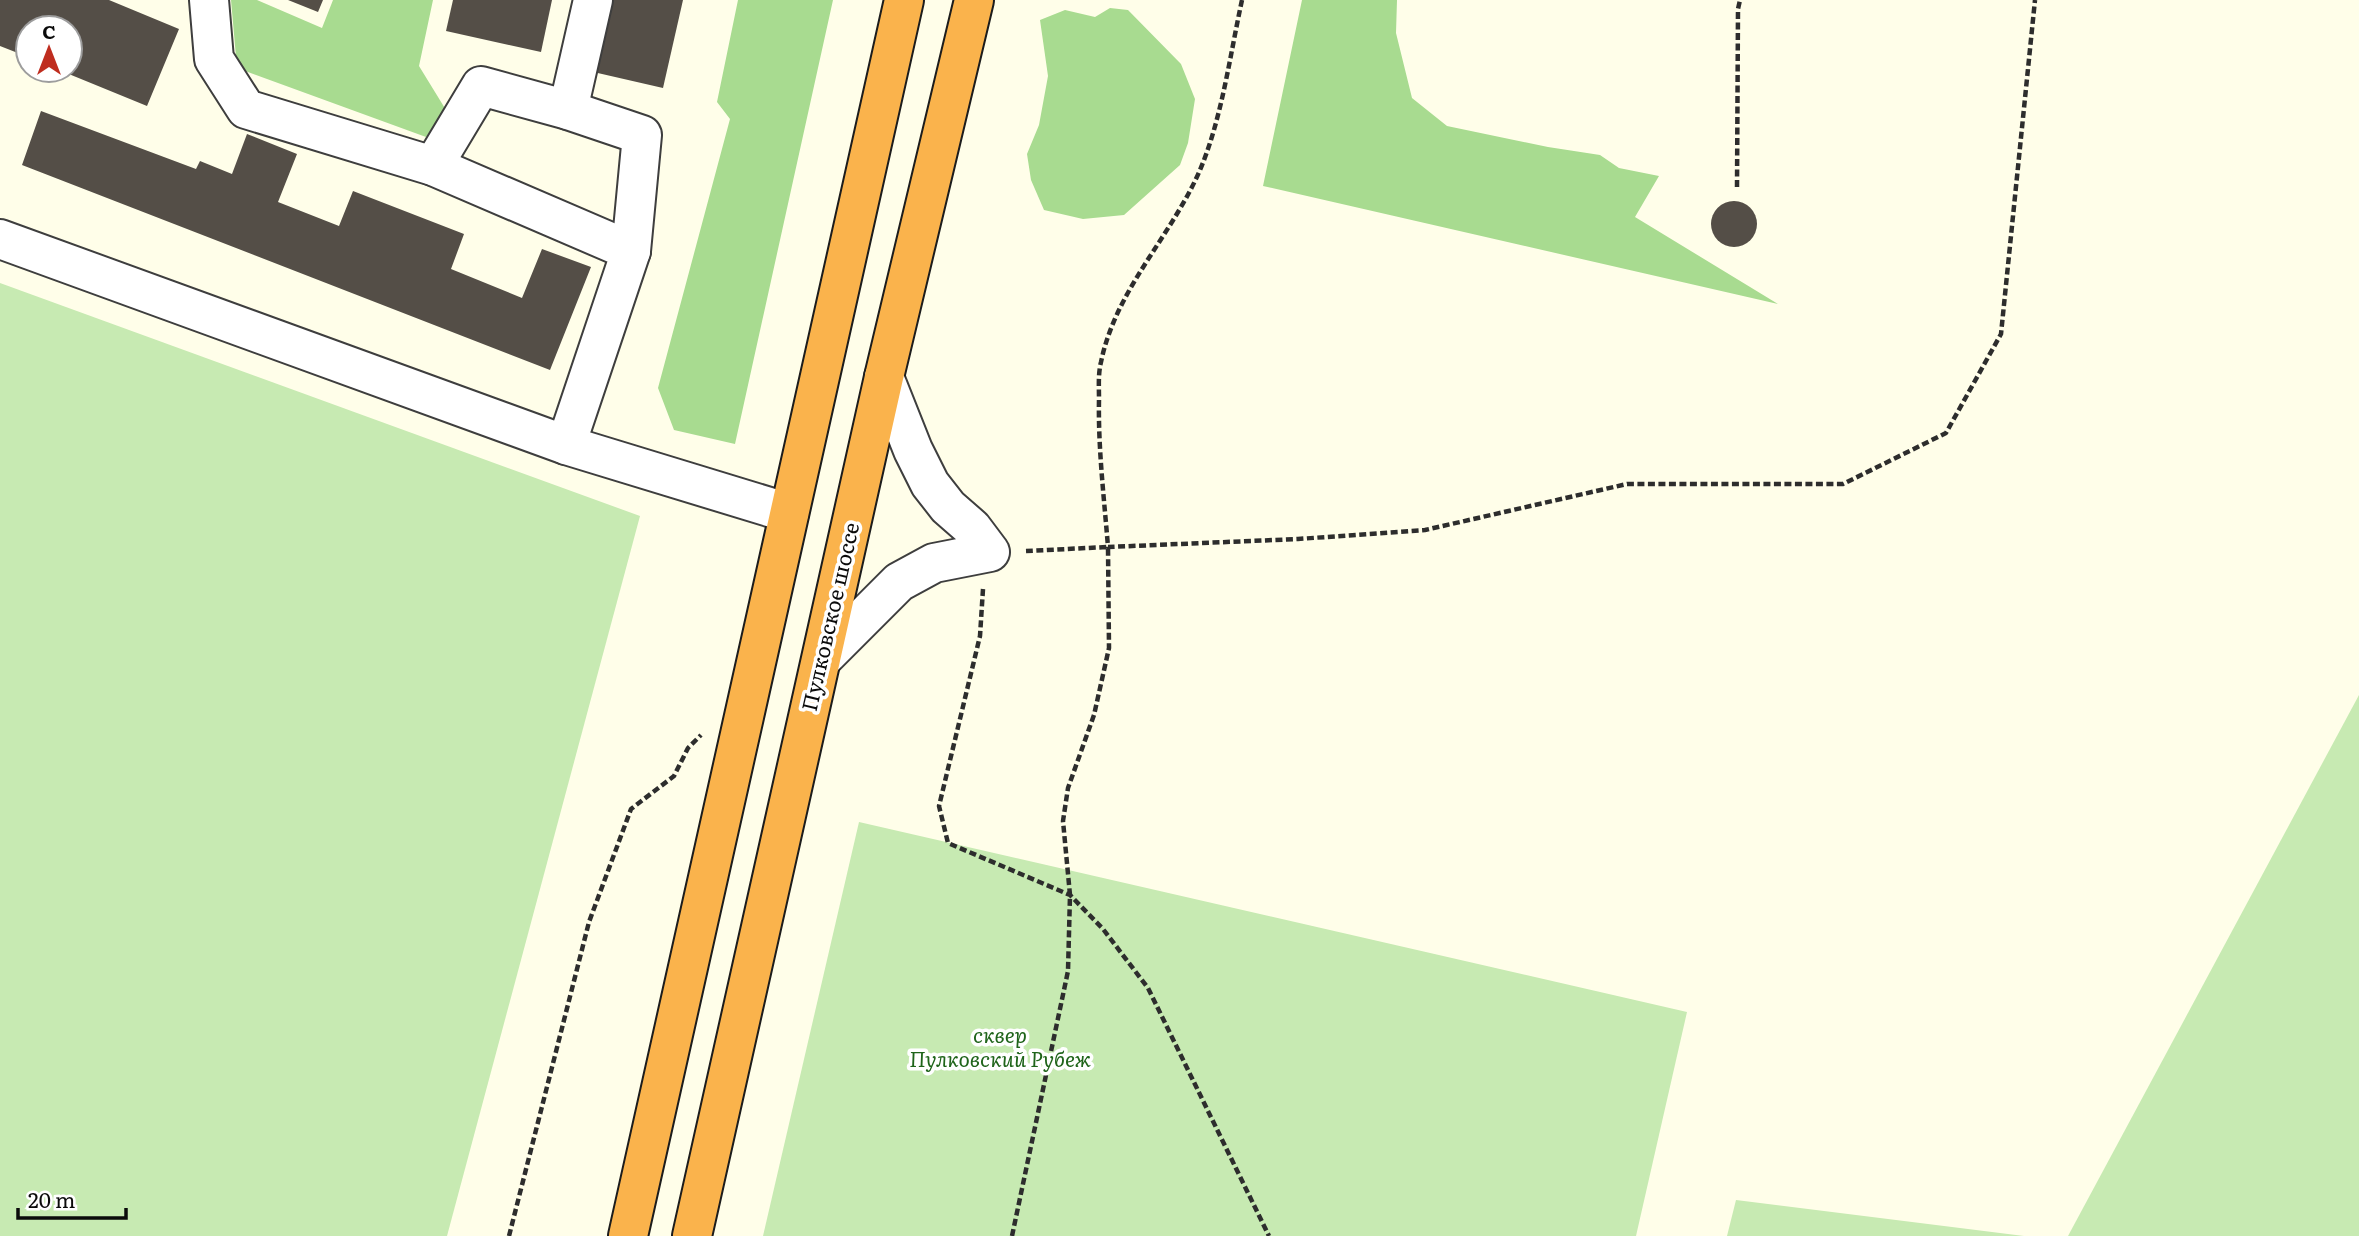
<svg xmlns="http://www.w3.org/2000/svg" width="2359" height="1236" font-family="Literata,serif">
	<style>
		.green { fill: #c7eab2 }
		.forest { fill: #a8db90 }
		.building { fill: #544e47 }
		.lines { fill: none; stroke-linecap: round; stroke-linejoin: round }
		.minor-casing { stroke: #3e3e3e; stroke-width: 42 }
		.highway-casing { stroke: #1c1c1c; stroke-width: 42 }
		.path { stroke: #2d2d2d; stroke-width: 4.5; stroke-dasharray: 7 3.5; stroke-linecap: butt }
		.minor { stroke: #fff; stroke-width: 38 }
		.highway { stroke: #fab34c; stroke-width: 38 }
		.labels { text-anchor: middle; stroke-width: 7; stroke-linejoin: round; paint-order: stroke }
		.street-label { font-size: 21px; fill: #0b0b0b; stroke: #fff }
		.park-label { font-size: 21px; font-style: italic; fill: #1f641a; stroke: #fff }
	</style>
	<rect width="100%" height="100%" fill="#fffee9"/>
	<g class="green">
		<polygon points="0,283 640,516 447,1236 0,1236"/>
		<polygon points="2359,695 2359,1236 2068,1236"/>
		<polygon points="859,822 1687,1012 1636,1236 763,1236"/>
		<polygon points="1736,1200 2024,1236 1727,1236"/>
	</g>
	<g class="forest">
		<polygon points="231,0 257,0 322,28 333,0 433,0 419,66 446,110 426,137 237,68"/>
		<polygon points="738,0 833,0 735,444 674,430 658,388 730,119 717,102"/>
		<polygon points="1302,0 1397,0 1396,33 1412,98 1447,126 1548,147 1600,155 1619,168 1659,176 1635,217 1778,304 1263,186"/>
		<polygon points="1110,8 1128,10 1181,64 1195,99 1188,143 1180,165 1124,215 1083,219 1044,210 1031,180 1027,154 1039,125 1048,76 1040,20 1065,10 1095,17"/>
	</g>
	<g class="building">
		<polygon points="0,0 109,0 179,29 147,106 59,70 70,70 70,28 28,28 28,57 0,46"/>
		<polygon points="288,0 323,0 318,12"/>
		<polygon points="453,0 552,0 541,52 446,31"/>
		<polygon points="605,0 683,0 663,88 589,71"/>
		<polygon points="41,111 196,169 200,161 232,174 247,134 297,154 278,202 339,226 353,191 464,234 451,269 522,298 542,249 591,267 550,370 22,165"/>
		<circle cx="1734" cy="224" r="23"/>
	</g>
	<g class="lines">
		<g class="minor-casing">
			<g id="minor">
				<polyline points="209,0 214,59 246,109 433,166 631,251 566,445"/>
				<polyline points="568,110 642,135 631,251"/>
				<polyline points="433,166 481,86 568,110 593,0"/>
				<polyline points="0,239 566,445 789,513"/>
				<polyline points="822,659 899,582 934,563 990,552 972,528 948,507 930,484 913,450 884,377"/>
			</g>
		</g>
		<g class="highway-casing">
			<g id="highway">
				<polyline points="628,1236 904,0"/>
				<polyline points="692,1236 884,377 974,0"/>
			</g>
		</g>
		<g class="path">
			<path d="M 1242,0 C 1230,55 1222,118 1200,170 C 1171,237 1116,289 1101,362 C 1098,374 1099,387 1099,399 C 1098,448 1104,497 1108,547 L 1298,539 L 1425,530 L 1627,484 L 1843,484 L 1946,433 L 2001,334 L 2035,0"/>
			<polyline points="1737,187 1738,9 1740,0"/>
			<polyline points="983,589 980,636 939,806 948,843 1070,895 1103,929 1148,988 1269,1236"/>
			<polyline points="509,1236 589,922 631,809 674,776 688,748 701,735"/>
			<polyline points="1012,1236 1068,971 1070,895 1063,821 1068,788 1094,715 1109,648 1108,547 1026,551"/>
		</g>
		<use href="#minor" class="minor"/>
		<use href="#highway" class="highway"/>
	</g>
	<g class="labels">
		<g class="street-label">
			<text transform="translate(831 617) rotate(-77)" y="7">Пулковское шоссе</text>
		</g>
		<g class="park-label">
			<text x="1000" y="1043">сквер<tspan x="1000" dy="24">Пулковский Рубеж</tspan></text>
		</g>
	</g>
	<g transform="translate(49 49)"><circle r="33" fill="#ffffff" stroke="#9d9d9d" stroke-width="2"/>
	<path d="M0-5L12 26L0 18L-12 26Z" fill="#bf2d1f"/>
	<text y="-10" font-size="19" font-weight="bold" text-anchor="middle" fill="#0b0b0b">С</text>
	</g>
	<path d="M18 1208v10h108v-10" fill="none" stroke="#0b0b0b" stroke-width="3.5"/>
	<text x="28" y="1208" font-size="21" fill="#0b0b0b" stroke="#ffffff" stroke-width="5" paint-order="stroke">20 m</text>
</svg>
